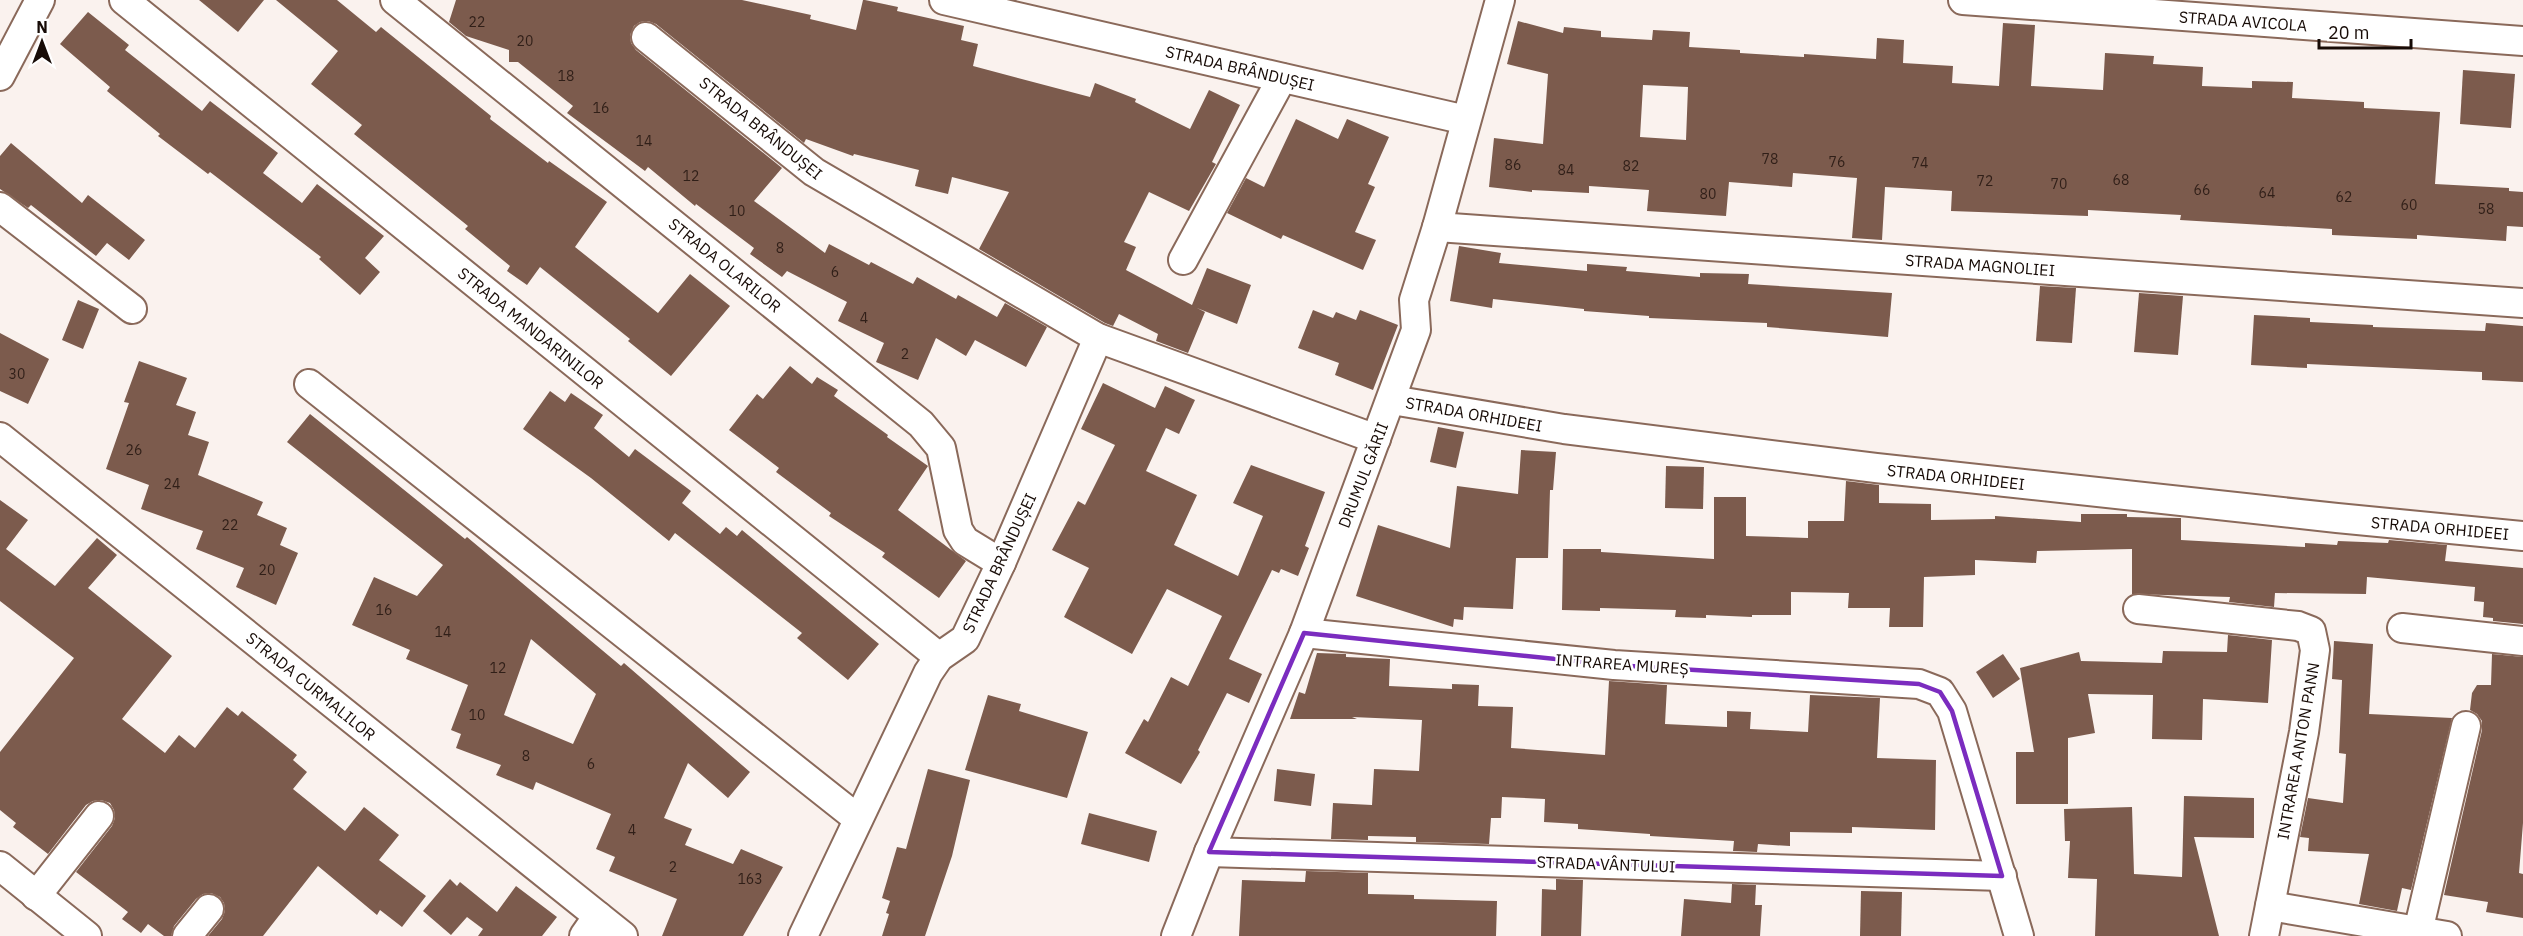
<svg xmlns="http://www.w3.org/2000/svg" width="2523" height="936" font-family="'IBM Plex Sans',sans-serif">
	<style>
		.building { fill: #7c5b4d; fill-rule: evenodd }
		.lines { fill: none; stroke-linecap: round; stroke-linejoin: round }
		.street-casing { stroke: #8a695a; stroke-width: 32 }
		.street { stroke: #fff; stroke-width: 28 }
		.marked { fill: none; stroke: #7b2cbf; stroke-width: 4.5; stroke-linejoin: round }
		.labels { text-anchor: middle; stroke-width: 5; stroke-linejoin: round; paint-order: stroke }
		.number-label { font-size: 14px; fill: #301f18 }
		.street-label { font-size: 16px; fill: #170b06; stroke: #fff }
	</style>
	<rect width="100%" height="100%" fill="#faf2ee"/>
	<g class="building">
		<polygon points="199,0 264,0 238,32"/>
		<polygon points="276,0 337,0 376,32 381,27 491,116 490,119 548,163 549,161 607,202 575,247 658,313 690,274 730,306 671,376 628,341 630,339 540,267 527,285 507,271 510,266 465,229 468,226 354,134 362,125 311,84 338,51"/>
		<polygon points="456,0 742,0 811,15 810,19 856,30 863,0 865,0 898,7 897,11 964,26 961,40 978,44 973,66 1090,97 1095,83 1136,99 1135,102 1190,129 1209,90 1240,105 1212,162 1216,164 1189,211 1149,192 1124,242 1136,247 1126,270 1192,305 1207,268 1251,285 1237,324 1197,308 1205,312 1188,353 1156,341 1158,334 1119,314 1113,326 1105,323 979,249 1009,192 952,177 948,194 915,186 919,170 854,154 853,156 806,139 804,143 656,24 648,21 640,22 634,26 630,35 631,43 636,50 782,168 754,201 825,253 829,244 869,265 871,262 913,284 917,277 956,299 958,295 997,317 1005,303 1047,327 1026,367 975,340 966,356 936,338 918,380 876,362 884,343 838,321 847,302 787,271 782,277 750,254 754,248 696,204 695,206 648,167 645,171 567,113 573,106 518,62 509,62 509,50 466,36 449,22"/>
		<polygon points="88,12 129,45 125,50 202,111 210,101 278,153 263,173 302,203 317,184 384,236 365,258 380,272 360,295 319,259 321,257 210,172 208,174 158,136 160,134 107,91 110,87 60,44"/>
		<path d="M 1518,21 L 1563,33 L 1564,27 L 1601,31 L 1601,37 L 1652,40 L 1653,30 L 1690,32 L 1689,47 L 1740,50 L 1740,53 L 1804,57 L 1804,54 L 1876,59 L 1877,38 L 1904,40 L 1903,63 L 1953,66 L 1952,83 L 1999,86 L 2003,23 L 2035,25 L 2031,86 L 2103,90 L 2105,53 L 2154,56 L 2153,64 L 2203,67 L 2202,86 L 2252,88 L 2252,81 L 2293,82 L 2292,98 L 2364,102 L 2364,108 L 2440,112 L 2435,184 L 2509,188 L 2509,191 L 2523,192 L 2523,227 L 2507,226 L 2506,241 L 2417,235 L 2417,239 L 2332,235 L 2332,229 L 2180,220 L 2181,215 L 2088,210 L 2088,216 L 1951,211 L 1952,191 L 1885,187 L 1882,240 L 1852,238 L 1857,178 L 1793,173 L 1792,187 L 1729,182 L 1726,216 L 1647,211 L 1649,190 L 1589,186 L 1589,193 L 1532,190 L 1532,192 L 1489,187 L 1494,138 L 1543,144 L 1548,74 L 1507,64 ZM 1643,85 L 1688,87 L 1686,140 L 1640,137 Z"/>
		<polygon points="2463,70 2515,74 2511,128 2460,124"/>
		<polygon points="1296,119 1338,139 1347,119 1389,137 1368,184 1375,187 1355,232 1376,240 1363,270 1283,235 1281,239 1227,213 1246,178 1264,187"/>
		<polygon points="11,143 82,203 88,195 145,240 129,260 107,243 96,256 31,205 28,208 0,189 0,156"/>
		<polygon points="1459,246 1501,253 1499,263 1587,271 1587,264 1627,267 1626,271 1700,277 1700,273 1749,274 1748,284 1892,293 1888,337 1767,327 1767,323 1649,318 1649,316 1584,311 1584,309 1493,299 1492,308 1450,301"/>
		<polygon points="2040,286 2076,288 2072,343 2036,341"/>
		<polygon points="2139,293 2183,296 2178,355 2134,352"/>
		<polygon points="78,300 99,309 83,349 62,340"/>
		<polygon points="1313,310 1333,318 1336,312 1356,320 1360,310 1398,325 1373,390 1335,375 1339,363 1298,348"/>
		<polygon points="2254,315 2310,318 2310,322 2373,325 2373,327 2485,331 2486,323 2523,326 2523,382 2482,380 2482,372 2307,364 2307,368 2251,365"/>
		<polygon points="0,333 49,359 28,404 0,391"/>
		<polygon points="139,361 187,378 176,405 196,412 188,435 209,442 198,475 263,502 257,515 287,528 280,545 298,553 276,605 236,587 244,568 196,549 203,531 141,509 149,485 106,469 129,403 124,402"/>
		<polygon points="790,366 812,384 817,377 838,390 834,396 888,435 887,437 928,466 898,510 966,561 939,598 882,557 885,553 829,516 831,513 776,472 779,468 729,430 757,394 763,399"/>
		<polygon points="1103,383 1155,408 1165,386 1195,400 1179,434 1166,428 1146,471 1197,495 1174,545 1238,576 1263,516 1233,503 1251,465 1325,492 1305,546 1309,548 1298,576 1281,569 1279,573 1272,570 1229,659 1262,674 1249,703 1227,693 1198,750 1200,752 1181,784 1125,753 1144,719 1148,722 1171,677 1188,686 1222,616 1167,589 1132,654 1064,617 1089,568 1052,550 1078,501 1085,505 1115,445 1081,429"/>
		<polygon points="550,391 565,402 571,393 603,415 594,428 629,457 635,449 691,491 682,503 720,534 726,527 737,536 742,530 879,644 848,680 797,638 802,633 675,533 669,541 591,478 523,429"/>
		<path d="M 310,414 L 465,539 L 467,537 L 621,666 L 624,663 L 750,772 L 728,798 L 688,763 L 664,818 L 692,829 L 685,845 L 733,864 L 741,849 L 783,867 L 743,936 L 662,936 L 677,899 L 609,871 L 615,857 L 596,849 L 611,814 L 536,782 L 533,790 L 496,775 L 501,765 L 456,748 L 461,734 L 451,730 L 468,685 L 406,659 L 410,650 L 352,625 L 374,577 L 417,596 L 443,565 L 287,442 ZM 531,639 L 596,694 L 573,744 L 504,715 Z"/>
		<polygon points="1438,427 1464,432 1456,468 1430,462"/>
		<polygon points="1521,450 1556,452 1553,490 1550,490 1548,558 1516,558 1513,609 1464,607 1463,620 1454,619 1453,627 1356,596 1378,525 1450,548 1457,486 1518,494"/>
		<polygon points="1666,466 1704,467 1703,509 1665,508"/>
		<polygon points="1846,481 1879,485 1879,503 1931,504 1931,520 1995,519 1995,516 2081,522 2081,514 2127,514 2127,517 2181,518 2181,540 2305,547 2305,543 2337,545 2338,541 2388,543 2389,540 2447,545 2445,561 2523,568 2523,624 2493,621 2493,618 2483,617 2484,602 2474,601 2475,587 2367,577 2366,594 2275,593 2274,607 2229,602 2230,597 2132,594 2132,549 2037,551 2036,563 1975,560 1975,575 1924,577 1923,627 1889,627 1890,608 1848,608 1849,593 1791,592 1791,615 1752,615 1752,617 1706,615 1706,618 1675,617 1676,610 1600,608 1600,611 1562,610 1563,549 1601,549 1601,552 1714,559 1714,497 1746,497 1746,536 1808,538 1808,521 1844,521"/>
		<polygon points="0,500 28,520 6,549 55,586 97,538 117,555 88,588 172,656 122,719 165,753 179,735 195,748 227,707 238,716 242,711 297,755 293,760 307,772 293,789 345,831 364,807 399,835 379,860 426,896 402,927 380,910 377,915 318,866 263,936 208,936 222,919 225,911 224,903 220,897 211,893 203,894 196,899 174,926 171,936 164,936 148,924 141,933 122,919 128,912 76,872 112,826 115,818 114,810 110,803 101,800 93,801 86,805 48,854 13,827 16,823 0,810 0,752 74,658 0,601"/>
		<polygon points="2228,635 2272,640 2268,703 2203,699 2202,740 2152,739 2153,695 2088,694 2095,733 2068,738 2068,804 2016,804 2016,752 2034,752 2020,668 2079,652 2081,661 2162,663 2163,651 2227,652"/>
		<polygon points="2334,641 2373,644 2369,714 2452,718 2411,890 2402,888 2397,911 2359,904 2369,854 2308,851 2309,838 2300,837 2308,798 2343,803 2346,754 2339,753 2342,680 2332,679"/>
		<polygon points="1317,653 1346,654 1346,657 1390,659 1389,686 1452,689 1452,684 1479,685 1478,706 1513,707 1511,748 1605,755 1609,681 1667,685 1665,724 1727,727 1727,711 1751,712 1750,729 1808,732 1810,695 1880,698 1877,758 1936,760 1935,830 1852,827 1852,833 1790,832 1790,846 1758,844 1757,852 1733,851 1734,841 1650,836 1650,834 1578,829 1578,824 1544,822 1545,799 1502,797 1501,818 1491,818 1489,844 1416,842 1416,837 1368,836 1368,840 1331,839 1333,803 1372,805 1374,769 1419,771 1422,720 1352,717 1357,719 1290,719 1299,692 1305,694"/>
		<polygon points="2003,654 2020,679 1993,698 1976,672"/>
		<polygon points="2492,654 2523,657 2523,823 2519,873 2523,874 2523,918 2486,912 2488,902 2444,895 2482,730 2482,721 2477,714 2470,710 2472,693 2477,685 2491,685"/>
		<polygon points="988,695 1021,704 1019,711 1088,732 1067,798 965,770"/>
		<polygon points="928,769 970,780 952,856 925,936 882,936 889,914 886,913 890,901 882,898 897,847 906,849"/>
		<polygon points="1277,769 1315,774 1311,806 1274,801"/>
		<polygon points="2184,796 2254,798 2254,838 2194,837 2219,936 2095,936 2097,879 2068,878 2070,841 2065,841 2064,809 2132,807 2134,874 2182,877"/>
		<polygon points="1089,813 1157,831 1149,862 1081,844"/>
		<polygon points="1306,871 1368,873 1368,894 1414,895 1414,899 1497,901 1496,936 1239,936 1242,880 1305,882"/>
		<polygon points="450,879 457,886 460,882 497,912 516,886 557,917 542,936 478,936 483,929 467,917 451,935 423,911"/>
		<polygon points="1556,879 1583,880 1581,936 1541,936 1542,889 1556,890"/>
		<polygon points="1732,884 1756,885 1755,905 1762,905 1760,936 1681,936 1684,899 1731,903"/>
		<polygon points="1861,891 1902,892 1901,936 1860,936"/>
	</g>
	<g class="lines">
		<g class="street-casing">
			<g id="street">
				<polyline points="124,0 939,657"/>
				<polyline points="395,0 921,424 941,448 958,530 965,541 1001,563"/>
				<polyline points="944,0 1466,120"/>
				<polyline points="1963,0 2523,41"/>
				<polyline points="646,37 814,172 1098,338 1376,439"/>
				<polyline points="0,76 40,0"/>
				<polyline points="0,207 132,309"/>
				<polyline points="1437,227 2523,303"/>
				<polyline points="1183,260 1282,78"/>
				<polyline points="309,384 858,819"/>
				<polyline points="1392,400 1564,429 1876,468 2337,518 2523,536"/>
				<polyline points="0,437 623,936"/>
				<polyline points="2138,609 2298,626 2311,631 2315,650 2304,732 2264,936"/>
				<polyline points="2402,628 2523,641"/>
				<polyline points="1304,633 1614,665 1919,684 1940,692 1952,711 2019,936"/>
				<polyline points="1209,852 2002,876"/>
				<polyline points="0,866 87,936"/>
				<polyline points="36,896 99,816"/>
				<polyline points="2270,906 2447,936"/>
				<polyline points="187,936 209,909"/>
				<polyline points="584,936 598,916"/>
				<polyline points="803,936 928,673 939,657 965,639 1001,563 1098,338"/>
				<polyline points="1176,936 1209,852 1304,633 1416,330 1414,300 1437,227 1500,0"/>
				<polyline points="2417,936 2466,726"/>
			</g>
		</g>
		<use href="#street" class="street"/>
	</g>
	<path class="marked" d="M 1304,633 L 1614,665 L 1919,684 L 1940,692 L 1952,711 L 2002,876 L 1209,852 Z"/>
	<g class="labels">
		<g class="number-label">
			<text x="477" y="27">22</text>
			<text x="525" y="46">20</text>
			<text x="566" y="81">18</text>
			<text x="601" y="113">16</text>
			<text x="644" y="146">14</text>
			<text x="1770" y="164">78</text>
			<text x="1837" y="167">76</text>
			<text x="1920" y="168">74</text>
			<text x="1513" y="170">86</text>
			<text x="1631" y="171">82</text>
			<text x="1566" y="175">84</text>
			<text x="691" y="181">12</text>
			<text x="2121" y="185">68</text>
			<text x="1985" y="186">72</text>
			<text x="2059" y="189">70</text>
			<text x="2202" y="195">66</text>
			<text x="2267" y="198">64</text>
			<text x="1708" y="199">80</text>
			<text x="2344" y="202">62</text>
			<text x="2409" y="210">60</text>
			<text x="2486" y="214">58</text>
			<text x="737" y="216">10</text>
			<text x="780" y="253">8</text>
			<text x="835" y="277">6</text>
			<text x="864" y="323">4</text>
			<text x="905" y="359">2</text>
			<text x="17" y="379">30</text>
			<text x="134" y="455">26</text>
			<text x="172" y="489">24</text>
			<text x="230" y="530">22</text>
			<text x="267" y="575">20</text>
			<text x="384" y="615">16</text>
			<text x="443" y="637">14</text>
			<text x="498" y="673">12</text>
			<text x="477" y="720">10</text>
			<text x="526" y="761">8</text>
			<text x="591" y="769">6</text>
			<text x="632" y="835">4</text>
			<text x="673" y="872">2</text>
			<text x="750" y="884">163</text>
		</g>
		<g class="street-label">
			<text transform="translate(2243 21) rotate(4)" y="6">STRADA AVICOLA</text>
			<text transform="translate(1240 68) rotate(13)" y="6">STRADA BRÂNDUȘEI</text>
			<text transform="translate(761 128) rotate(39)" y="6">STRADA BRÂNDUȘEI</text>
			<text transform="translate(725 265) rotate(39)" y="6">STRADA OLARILOR</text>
			<text transform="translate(1980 265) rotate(4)" y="6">STRADA MAGNOLIEI</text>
			<text transform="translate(531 328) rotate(39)" y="6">STRADA MANDARINILOR</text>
			<text transform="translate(1474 414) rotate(10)" y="6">STRADA ORHIDEEI</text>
			<text transform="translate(1363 475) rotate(-69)" y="6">DRUMUL GĂRII</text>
			<text transform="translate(1956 477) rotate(6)" y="6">STRADA ORHIDEEI</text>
			<text transform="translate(2440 528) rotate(5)" y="6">STRADA ORHIDEEI</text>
			<text transform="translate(999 563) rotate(-65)" y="6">STRADA BRÂNDUȘEI</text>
			<text transform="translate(1622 664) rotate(4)" y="6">INTRAREA MUREȘ</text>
			<text transform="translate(311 686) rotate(39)" y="6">STRADA CURMALILOR</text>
			<text transform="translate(2298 751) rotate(-80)" y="6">INTRAREA ANTON PANN</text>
			<text transform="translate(1606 864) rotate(2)" y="6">STRADA VÂNTULUI</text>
		</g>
	</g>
	<g transform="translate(42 42)" stroke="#ffffff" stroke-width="4.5" paint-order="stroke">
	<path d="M0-4.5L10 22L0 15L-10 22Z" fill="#170b06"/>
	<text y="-9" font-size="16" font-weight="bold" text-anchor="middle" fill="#170b06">N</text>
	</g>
	<path d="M2319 39v9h92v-9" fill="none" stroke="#170b06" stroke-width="3"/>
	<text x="2328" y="39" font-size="18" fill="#170b06" stroke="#ffffff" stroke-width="4.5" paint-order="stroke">20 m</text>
</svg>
